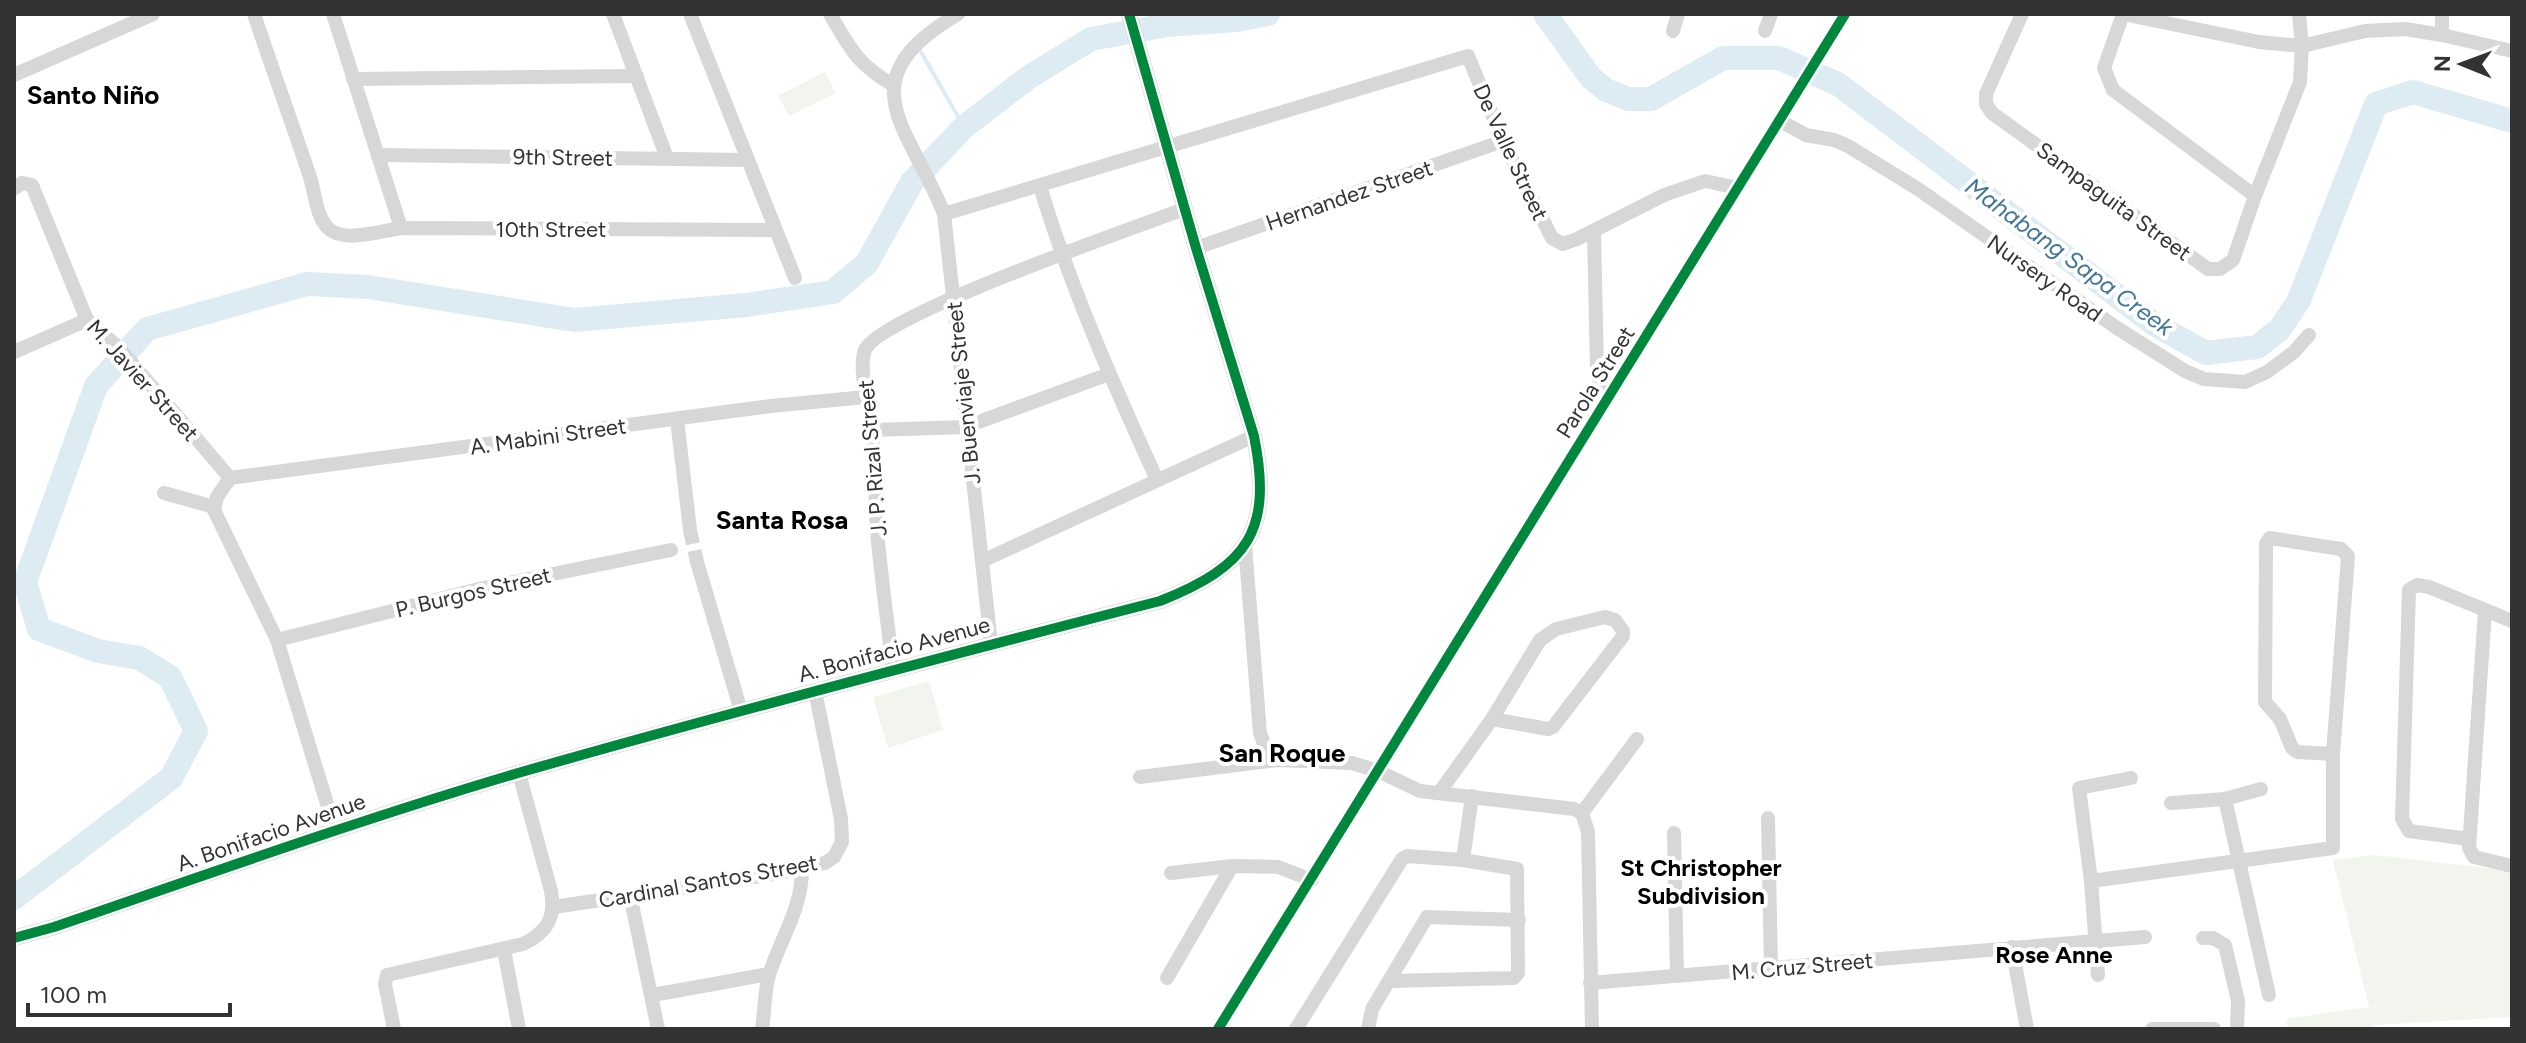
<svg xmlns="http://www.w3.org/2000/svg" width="2526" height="1043" font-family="Figtree,sans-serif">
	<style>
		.green { fill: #f1f5ed }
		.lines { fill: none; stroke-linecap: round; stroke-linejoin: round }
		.stream { stroke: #ddebf3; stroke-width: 4 }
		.river { stroke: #ddebf3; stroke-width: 24 }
		.minor-tunnel { stroke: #d6d6d6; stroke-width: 14; stroke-dasharray: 14 7; stroke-linecap: butt }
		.minor { stroke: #d7d7d7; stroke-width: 14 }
		.major { stroke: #cacaca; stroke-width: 16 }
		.cycleway-casing { stroke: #fff; stroke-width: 15 }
		.cycleway { stroke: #00873e; stroke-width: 10 }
		.labels { text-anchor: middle; stroke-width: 8; stroke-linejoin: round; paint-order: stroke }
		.street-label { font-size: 22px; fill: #333; stroke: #fff }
		.water-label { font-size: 24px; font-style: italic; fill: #3f7597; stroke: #fff }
		.neighbourhood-label { font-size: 24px; font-weight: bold; fill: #000; stroke: #fff }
		.quarter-label { font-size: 26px; font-weight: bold; fill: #000; stroke: #fff }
	</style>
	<rect width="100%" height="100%" fill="#fff"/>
	<g class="green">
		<polygon points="825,72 836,93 789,116 778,96"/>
		<polygon points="929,681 943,730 888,748 873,697"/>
		<polygon points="2375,855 2512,871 2512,1017 2373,1025 2373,1029 2288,1029 2286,1019 2369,1007 2333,860"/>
	</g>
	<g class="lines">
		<polyline class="stream" points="921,52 964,127"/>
		<g class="river">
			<polyline points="1545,14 1591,78 1606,90 1628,99 1651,99 1723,58 1779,58 1838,84 2154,324 2206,353 2257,347 2280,329 2299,300 2376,104 2413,92 2512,121"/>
			<polyline points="14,898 171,778 196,731 170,677 139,658 98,651 39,629 25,582 96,386 147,329 307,284 368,287 574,320 747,305 833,292 867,263 912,182 964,127 1029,77 1091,39 1167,25 1237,20 1268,14"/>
		</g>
		<polyline class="minor-tunnel" points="690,530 697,562"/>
		<g class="minor">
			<path d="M 254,14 C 272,68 292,123 310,177 C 315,192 316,218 329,229 C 345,243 381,231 401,228 L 776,230"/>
			<polyline points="333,14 401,228"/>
			<polyline points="613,14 667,158"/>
			<polyline points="690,14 795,278"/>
			<path d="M 830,14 C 850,48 857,64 893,85"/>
			<path d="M 958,14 C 844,81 910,127 944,214 L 991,644"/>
			<polyline points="2022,14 1986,94 1986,104 1992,113 2208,269 2220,269 2233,260 2255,196 2300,82 2302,46 2299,14"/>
			<polyline points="2442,14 2442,35"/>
			<polyline points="1673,31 1678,14"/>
			<polyline points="1765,31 1771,14"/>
			<polyline points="14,75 153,14"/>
			<polyline points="353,79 637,76"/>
			<polyline points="1780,121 1806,135 1834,140 1848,146 1918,189 2117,328 2185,371 2204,379 2245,382 2267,372 2294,352 2309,335"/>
			<polyline points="378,155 748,160"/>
			<path d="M 1040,186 C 1070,287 1113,383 1157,480"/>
			<polyline points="14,189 22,183 32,185 87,320 119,348 230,478"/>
			<polyline points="2255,196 2113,90 2104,68 2123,14 2259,42 2302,46 2365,31 2405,29 2442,35 2512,51"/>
			<polyline points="944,214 1468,56 1503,141 1552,238 1563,244 1577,239 1664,195 1705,181 1738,188"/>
			<polyline points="1594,231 1597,370 1600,386 1606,402"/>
			<polyline points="1196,248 1503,141"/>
			<polyline points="14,352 87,320"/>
			<polyline points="677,419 690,530"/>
			<polyline points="872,430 965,427 1109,374"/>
			<polyline points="230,478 771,406 866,397"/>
			<polyline points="230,478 217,497 214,510 277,640 335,830"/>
			<polyline points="164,493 214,507"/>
			<polyline points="1245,545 1260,733 1266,749 1277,760"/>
			<polyline points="982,561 1254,436"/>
			<polyline points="697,562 741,711"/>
			<polyline points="2485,611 2469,848 2474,857 2512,866"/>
			<polyline points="277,640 479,589 671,550"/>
			<path d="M 893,670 C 888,624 881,577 877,531 C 875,497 876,462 871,428 C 869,408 858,369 865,350 C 878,316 1137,227 1184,209"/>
			<polyline points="1140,777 1277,760 1352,763 1378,771 1420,791 1574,809 1582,813 1588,832 1592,1029"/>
			<polyline points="1439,793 1492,719 1540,640 1556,629 1605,617 1615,620 1623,631 1623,636 1553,727 1548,729 1492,719"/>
			<polyline points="2225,799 2269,995"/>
			<polyline points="2171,803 2225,799 2261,789"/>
			<polyline points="1582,813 1637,739"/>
			<polyline points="1768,818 1771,969"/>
			<polyline points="1674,833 1677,976"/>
			<polyline points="2469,839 2409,831 2402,819 2409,590 2417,585 2429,587 2512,621"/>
			<polyline points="1463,860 1472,796"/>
			<polyline points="1171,873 1232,866 1278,867 1312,880"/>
			<polyline points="2091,881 2333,848 2333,754 2348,556 2341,549 2270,538 2266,544 2265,702 2280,719 2292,748 2297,752 2333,754"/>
			<polyline points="630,895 658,1029"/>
			<polyline points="554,907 780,873 825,863 834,857 842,842 841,819 815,691"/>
			<polyline points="2203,938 2213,938 2225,945 2238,1001 2237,1029"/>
			<polyline points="2012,947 2027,1029"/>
			<polyline points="504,950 519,1029"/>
			<polyline points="2098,975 2091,881 2079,788 2131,778"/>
			<polyline points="1167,978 1232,866"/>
			<polyline points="1590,983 2145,937"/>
			<polyline points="653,995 769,974"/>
			<path d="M 394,1029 L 385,984 L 387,975 L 523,944 C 547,933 556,917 551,891 L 519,773"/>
			<path d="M 762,1029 C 765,1011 764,989 770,972 C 782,936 802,908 802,869"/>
			<polyline points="1218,1029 1845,14"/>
			<polyline points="1296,1029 1402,859 1407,856 1463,860 1517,869 1518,973 1514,978 1390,981"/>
			<polyline points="1368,1029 1372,1009 1427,917 1519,920"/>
			<polyline points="2152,1029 2214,1029"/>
		</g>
		<path class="major" d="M 14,938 L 54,927 C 208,874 362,819 518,773 C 731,712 946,656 1160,601 C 1248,566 1273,531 1254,436 L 1196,248 L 1129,14"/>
		<g class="cycleway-casing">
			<g id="cycleway">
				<path d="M 14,938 L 54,927 C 208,874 362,819 518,773 C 731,712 946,656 1160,601 C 1248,566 1273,531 1254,436 L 1196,248 L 1129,14"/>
				<polyline points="1218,1029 1845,14"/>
			</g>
		</g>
		<use href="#cycleway" class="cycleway"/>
	</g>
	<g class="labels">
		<g class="street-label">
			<text transform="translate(1511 152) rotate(65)" y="8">De Valle Street</text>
			<text transform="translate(563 157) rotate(1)" y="8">9th Street</text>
			<text transform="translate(1349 195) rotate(-19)" y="8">Hernandez Street</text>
			<text transform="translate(2114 201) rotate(36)" y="8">Sampaguita Street</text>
			<text x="551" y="237">10th Street</text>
			<text transform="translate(2045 278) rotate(35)" y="8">Nursery Road</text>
			<text transform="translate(143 380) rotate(48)" y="8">M. Javier Street</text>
			<text transform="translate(1595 382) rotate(-58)" y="8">Parola Street</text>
			<text transform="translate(963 393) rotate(-96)" y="8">J. Buenviaje Street</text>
			<text transform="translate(548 436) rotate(-8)" y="8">A. Mabini Street</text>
			<text transform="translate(872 458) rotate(-95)" y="8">J. P. Rizal Street</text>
			<text transform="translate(473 592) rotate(-13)" y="8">P. Burgos Street</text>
			<text transform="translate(894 649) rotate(-15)" y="8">A. Bonifacio Avenue</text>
			<text transform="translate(271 832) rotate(-19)" y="8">A. Bonifacio Avenue</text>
			<text transform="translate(708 881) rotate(-10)" y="8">Cardinal Santos Street</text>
			<text transform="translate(1802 966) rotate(-5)" y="8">M. Cruz Street</text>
		</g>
		<g class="water-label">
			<text transform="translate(2069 257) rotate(36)" y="8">Mahabang Sapa Creek</text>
		</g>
		<g class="neighbourhood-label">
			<text x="1701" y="876">St Christopher<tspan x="1701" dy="28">Subdivision</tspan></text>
			<text x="2054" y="963">Rose Anne</text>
		</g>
		<g class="quarter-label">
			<text x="93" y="104">Santo Niño</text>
			<text x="782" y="529">Santa Rosa</text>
			<text x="1282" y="762">San Roque</text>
		</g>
	</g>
	<rect width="2526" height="1043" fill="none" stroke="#333333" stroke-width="32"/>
	<g transform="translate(2462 64) rotate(271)" stroke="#ffffff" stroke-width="6" paint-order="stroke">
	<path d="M0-6L14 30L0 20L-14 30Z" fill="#333333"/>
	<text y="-12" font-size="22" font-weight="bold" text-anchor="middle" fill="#333333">N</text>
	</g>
	<path d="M28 1003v12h202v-12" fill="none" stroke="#333333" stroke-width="4"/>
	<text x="40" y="1003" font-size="24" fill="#333333" stroke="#ffffff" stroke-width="6" paint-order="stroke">100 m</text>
</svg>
